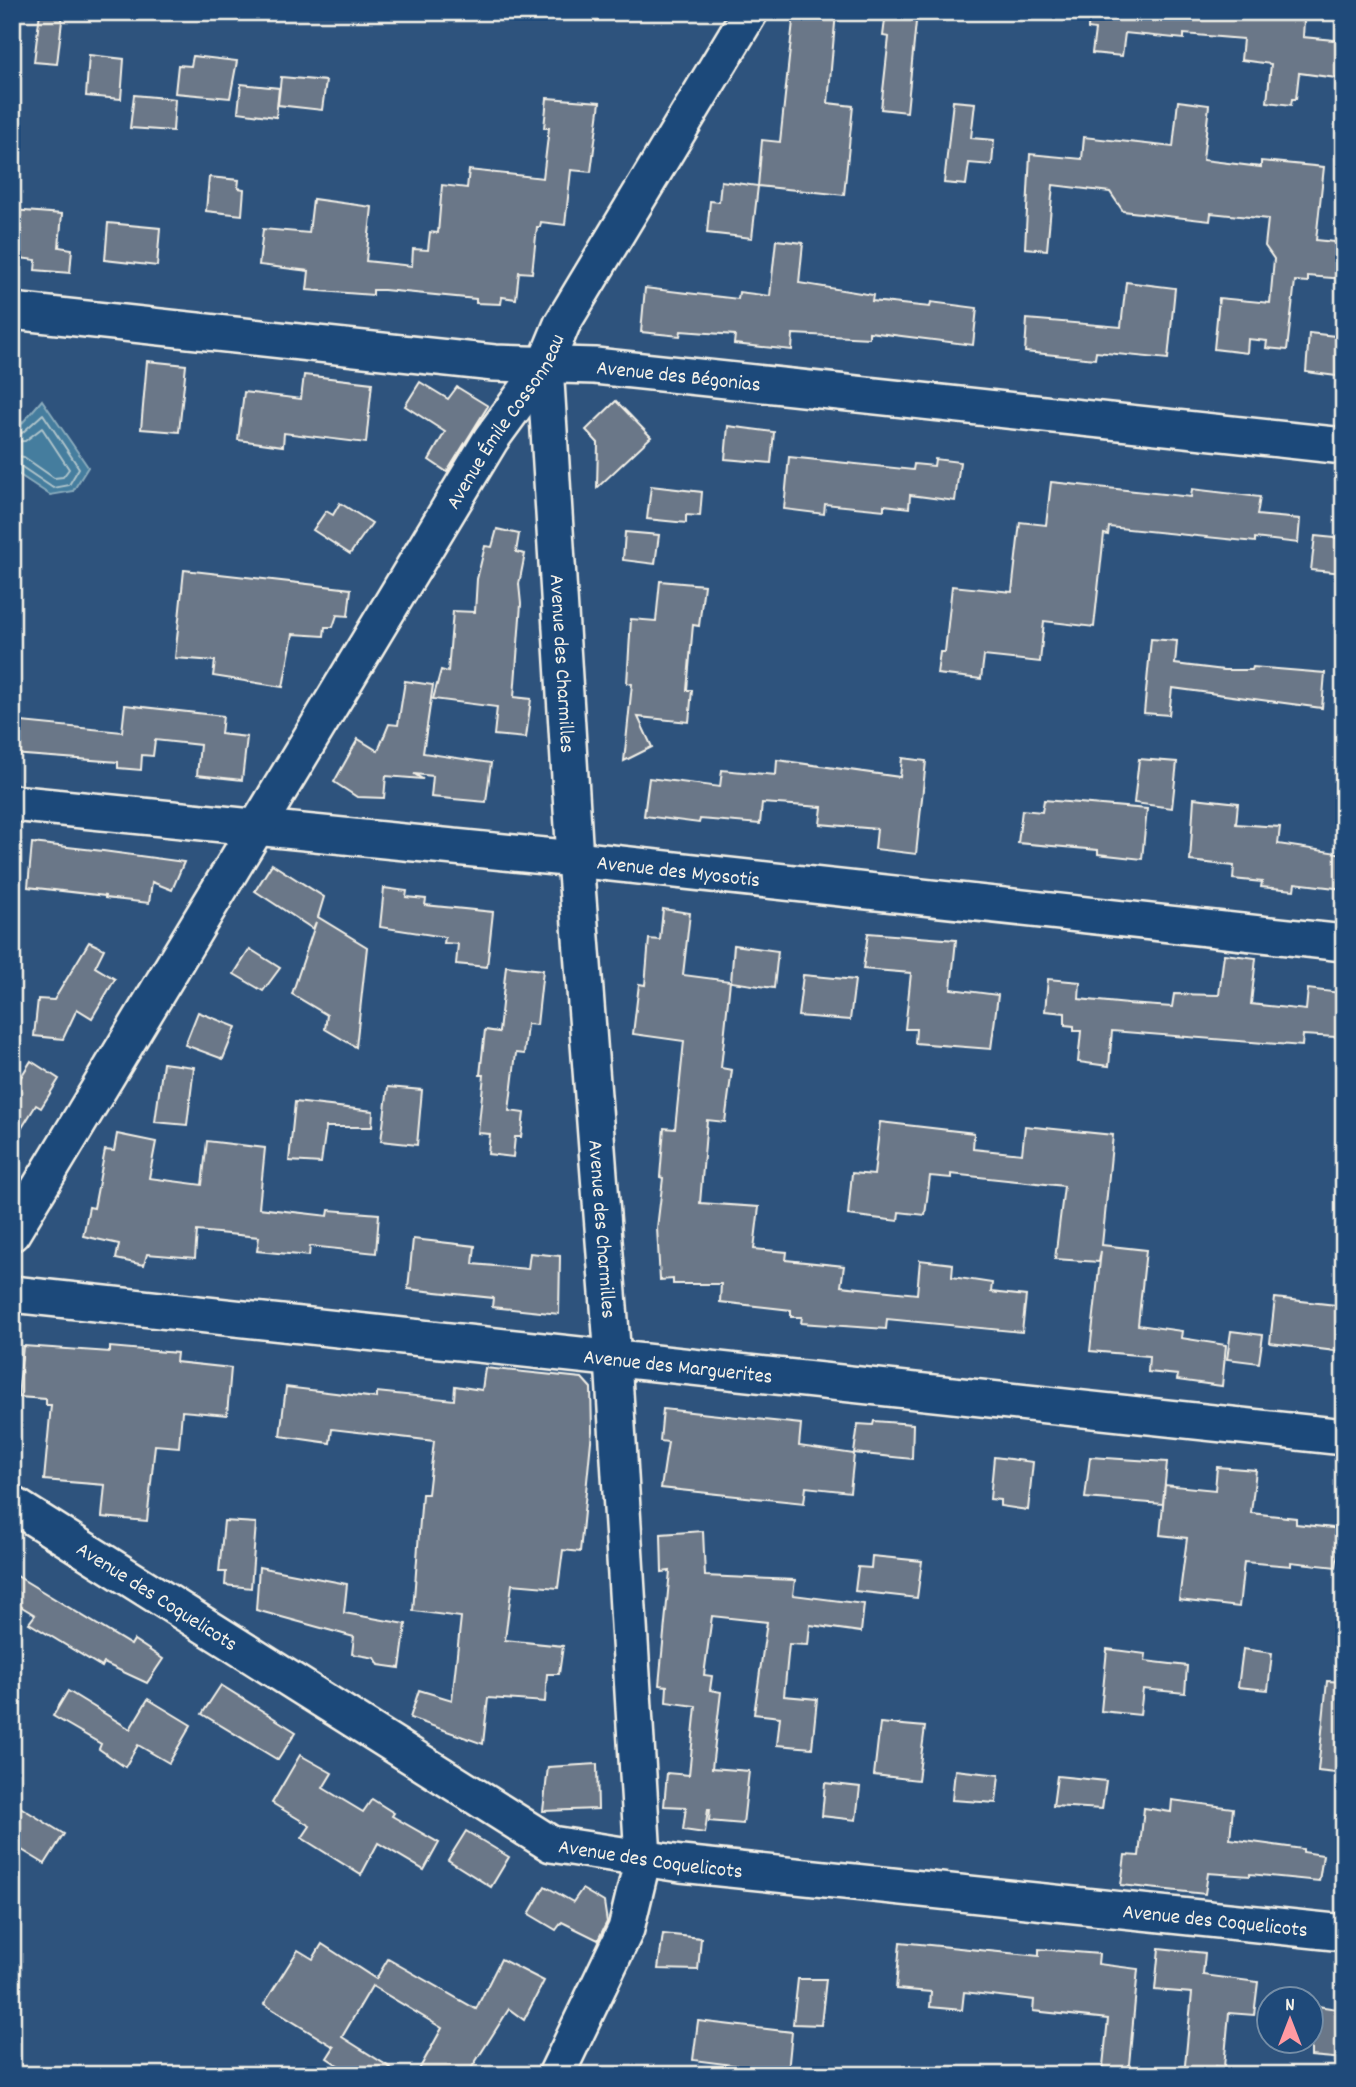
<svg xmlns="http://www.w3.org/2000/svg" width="1356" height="2087" font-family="Dekko,sans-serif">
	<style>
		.water { fill: #447d9e; stroke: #8aabbc; stroke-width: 2 }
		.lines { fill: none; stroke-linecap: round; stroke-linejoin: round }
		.shore { stroke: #aec3ca; stroke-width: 2 }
		.building { fill: #6a7788; stroke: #f4f1e8; stroke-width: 2 }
		.minor-casing { stroke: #f4f1e8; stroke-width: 40 }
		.minor { stroke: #1f4a7a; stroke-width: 35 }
		.labels { text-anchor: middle; stroke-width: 7; stroke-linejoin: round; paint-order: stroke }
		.street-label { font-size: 21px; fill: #f4f1e8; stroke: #1f4a7a }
	</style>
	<rect width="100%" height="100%" fill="#2e537d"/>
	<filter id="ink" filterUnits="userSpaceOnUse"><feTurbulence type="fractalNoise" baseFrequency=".0143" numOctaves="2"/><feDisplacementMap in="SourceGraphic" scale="14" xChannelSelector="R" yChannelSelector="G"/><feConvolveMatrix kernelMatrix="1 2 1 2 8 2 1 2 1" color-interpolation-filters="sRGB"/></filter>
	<g filter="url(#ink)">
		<polygon class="water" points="42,400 88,467 73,491 50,495 12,470 12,425 18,428"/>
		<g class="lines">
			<g class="shore">
				<polyline points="12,433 22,433 43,414 79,468 69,485 53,488 19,465 12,464"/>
				<polyline points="12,442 25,441 42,428 69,469 63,477 54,478 24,457 12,455"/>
			</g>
		</g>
		<g class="building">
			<polygon points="40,12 63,12 57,64 34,62"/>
			<polygon points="794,12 836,12 828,103 853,106 844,195 758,186 762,140 780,142"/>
			<polygon points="886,12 917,12 907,112 881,109 889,37 883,36"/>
			<polygon points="1089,12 1229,12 1304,20 1303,37 1344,41 1344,79 1299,73 1296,99 1292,99 1291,105 1267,102 1271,64 1241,60 1243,39 1184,34 1184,39 1125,33 1122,56 1092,53 1095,30 1088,29"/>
			<polygon points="89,55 124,59 121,99 86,96"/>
			<polygon points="193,56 237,61 230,98 175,93 178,65 191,66"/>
			<polygon points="281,77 326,81 322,110 278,105"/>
			<polygon points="241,84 279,88 276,117 238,112"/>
			<polygon points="134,95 175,99 173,131 130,128"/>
			<polygon points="547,98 600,102 591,172 571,170 565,225 541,222 540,227 537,227 532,273 519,272 516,299 502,297 501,304 476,303 476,299 384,290 373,290 373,295 307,290 309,271 259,265 263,229 309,233 313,199 372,207 366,261 412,266 413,249 428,250 430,232 438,233 442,185 467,188 469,170 543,178 549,128 544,128"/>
			<polygon points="953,101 975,103 971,138 994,140 992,165 969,163 966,185 944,183"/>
			<polygon points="1178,101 1209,105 1203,160 1261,167 1261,161 1324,167 1316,240 1344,243 1344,279 1308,276 1308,282 1295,281 1287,350 1266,348 1267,341 1248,339 1247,353 1214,349 1219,298 1270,303 1274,259 1265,246 1268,219 1211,213 1210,221 1123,211 1110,192 1053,185 1047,250 1025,248 1030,154 1082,159 1084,137 1173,147"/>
			<polygon points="209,177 239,180 238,188 244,189 242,215 206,211"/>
			<polygon points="721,181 758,186 752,238 707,233 710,201 719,202"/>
			<polygon points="12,210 62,214 59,247 72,249 70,273 35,270 36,260 12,257"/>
			<polygon points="108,223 160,228 157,266 105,260"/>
			<polygon points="776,240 803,243 799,283 873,295 872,301 930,307 931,302 977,308 973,345 869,332 869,338 793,334 792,350 734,344 735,335 681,331 680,336 641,332 645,288 738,299 739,292 770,296"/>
			<polygon points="1126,282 1175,288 1168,359 1096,352 1095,359 1025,352 1027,319 1121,327"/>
			<polygon points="1309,333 1344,337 1344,377 1306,372"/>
			<polygon points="147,361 186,365 179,432 141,429"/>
			<polygon points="304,375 372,383 366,443 284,433 283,446 238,440 244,392 301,399"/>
			<polygon points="420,382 448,399 457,387 488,406 447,472 429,460 445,432 405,406"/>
			<polygon points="616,401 651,437 597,488 598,443 586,430"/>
			<polygon points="728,426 774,432 771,463 725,459"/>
			<polygon points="789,457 913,470 914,464 934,466 935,459 960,462 955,501 910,495 909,508 884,505 884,510 825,504 824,514 784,509"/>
			<polygon points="1051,482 1191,497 1192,489 1260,497 1257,515 1300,519 1298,543 1255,538 1255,542 1109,527 1108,535 1104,534 1094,627 1044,621 1040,662 984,656 981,679 937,674 940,652 945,652 952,586 1012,592 1020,522 1046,525"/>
			<polygon points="651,486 702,492 700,516 686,515 686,523 647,519"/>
			<polygon points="340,503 372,523 350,554 313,530 326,511 333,515"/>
			<polygon points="497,529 519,534 516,552 525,554 519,584 521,604 514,697 531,699 526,738 494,735 497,707 433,699 441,670 448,672 453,611 475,612 477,579 485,546 492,547"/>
			<polygon points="625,532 659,535 655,564 623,560"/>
			<polygon points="1315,536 1344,539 1344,573 1311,570"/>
			<polygon points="184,570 351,589 348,616 337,615 333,627 325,627 324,636 293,634 283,687 213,676 215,661 175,658"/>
			<polygon points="660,581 704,585 699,626 693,625 687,690 692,690 689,722 638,717 652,747 624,761 632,684 627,683 631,619 656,621"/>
			<polygon points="1151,639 1177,641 1175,664 1224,670 1252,670 1253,667 1325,673 1322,708 1172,688 1169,715 1144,713"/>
			<polygon points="405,681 433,685 423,753 491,763 486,802 431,797 433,776 414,774 423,779 386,776 384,798 357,797 334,782 358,739 378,751 389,724 398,725"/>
			<polygon points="125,705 223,716 221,734 247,737 242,780 197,775 200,745 155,740 153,756 142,755 141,770 118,768 118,762 12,754 12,721 122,732"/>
			<polygon points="902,758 926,761 916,854 875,849 877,829 820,824 822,807 762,803 760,824 700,819 699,823 644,816 649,778 720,787 722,770 776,775 777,760 900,777"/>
			<polygon points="1139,759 1177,762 1172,808 1134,803"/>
			<polygon points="1194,798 1238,803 1236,824 1280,827 1278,844 1344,854 1344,889 1295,883 1294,890 1261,887 1262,882 1233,879 1234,866 1190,861"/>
			<polygon points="1044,800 1147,809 1142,859 1098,854 1098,850 1018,843 1022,810 1042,812"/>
			<polygon points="32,843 103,851 184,862 172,890 152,882 149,903 105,898 105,896 28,887"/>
			<polygon points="272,864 324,897 318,917 367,947 356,1047 325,1029 327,1015 292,994 316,922 313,929 255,891"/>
			<polygon points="384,888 407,891 406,897 426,899 425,905 493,912 487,967 456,964 458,944 444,943 445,937 380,927"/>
			<polygon points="663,909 690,913 683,975 730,981 721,1068 732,1070 725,1122 707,1120 700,1203 759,1207 754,1249 787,1252 786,1260 844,1266 841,1286 917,1294 920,1260 953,1264 952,1277 992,1283 991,1292 1026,1296 1022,1332 887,1319 886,1329 801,1323 802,1317 791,1317 791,1310 720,1302 721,1284 673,1284 673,1279 660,1280 657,1228 663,1178 660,1177 664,1128 675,1129 684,1041 633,1034 639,984 645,985 649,939 660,940"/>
			<polygon points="868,933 956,940 951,989 998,995 991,1049 915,1043 916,1029 905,1029 911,973 863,969"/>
			<polygon points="89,942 104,949 95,967 115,979 92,1018 77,1009 63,1039 34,1036 38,999 54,1000"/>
			<polygon points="734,945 778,951 774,988 731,982"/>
			<polygon points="250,949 280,968 263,991 234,974"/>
			<polygon points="1224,954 1256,958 1251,1004 1306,1010 1308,989 1341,993 1336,1037 1303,1035 1302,1046 1112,1031 1109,1066 1078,1062 1081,1031 1074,1031 1074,1026 1065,1025 1065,1013 1045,1011 1048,979 1080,982 1079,999 1128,1004 1172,1007 1174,994 1219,995"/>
			<polygon points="506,966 543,970 537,1025 527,1024 524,1054 516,1053 509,1111 524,1113 521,1137 515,1137 513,1157 488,1154 490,1134 478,1133 484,1075 480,1075 485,1030 499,1032"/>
			<polygon points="803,975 855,980 850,1020 798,1016"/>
			<polygon points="198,1012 236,1027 223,1059 185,1045"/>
			<polygon points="31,1061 59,1079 41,1108 36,1105 12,1144 12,1091"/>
			<polygon points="163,1063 194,1067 187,1125 155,1122"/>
			<polygon points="388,1087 422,1090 417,1145 381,1141"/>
			<polygon points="295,1102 373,1111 372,1127 326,1127 321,1163 289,1161"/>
			<polygon points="880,1122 974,1133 973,1149 1022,1154 1025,1126 1113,1135 1102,1245 1146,1250 1138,1325 1182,1331 1181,1338 1226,1345 1222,1386 1177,1380 1178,1375 1148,1372 1149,1356 1090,1351 1101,1251 1099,1262 1055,1259 1064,1186 951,1174 951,1178 930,1176 925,1215 899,1212 898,1221 848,1215 852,1173 874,1175"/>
			<polygon points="117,1134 156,1142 149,1178 202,1185 207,1141 265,1148 259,1208 328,1216 329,1210 379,1214 376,1253 310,1246 309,1256 257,1251 259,1237 197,1231 195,1258 147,1254 144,1265 116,1259 119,1244 83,1236 89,1207 94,1208 105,1150 114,1151"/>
			<polygon points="413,1239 475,1246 473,1264 528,1269 530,1253 560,1256 559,1314 492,1307 493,1298 408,1289"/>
			<polygon points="1275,1298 1344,1306 1344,1352 1270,1343"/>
			<polygon points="1231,1331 1263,1335 1259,1363 1227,1359"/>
			<polygon points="23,1346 110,1352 110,1347 177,1353 176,1362 231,1368 227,1415 182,1411 179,1447 155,1445 147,1521 102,1517 105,1485 44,1480 51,1405 46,1405 46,1399 18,1397"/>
			<polygon points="485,1368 582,1378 591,1388 592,1431 580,1552 563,1550 558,1588 512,1584 505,1640 563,1646 559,1674 547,1674 545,1702 488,1698 483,1744 410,1718 419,1690 452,1700 461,1617 413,1611 422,1494 428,1494 434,1441 332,1429 330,1443 280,1436 286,1387 377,1398 377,1392 454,1400 455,1386 482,1390"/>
			<polygon points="663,1409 801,1424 799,1446 854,1454 850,1492 806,1487 804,1503 661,1488 668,1442 660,1441"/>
			<polygon points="874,1421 913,1424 912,1459 854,1453 858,1424 873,1425"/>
			<polygon points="994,1457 1033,1462 1028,1510 1000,1506 1000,1500 990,1499"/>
			<polygon points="1090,1457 1167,1462 1163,1504 1085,1498"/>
			<polygon points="1217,1467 1256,1470 1251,1513 1296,1518 1296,1524 1342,1529 1336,1567 1291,1562 1291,1566 1244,1562 1239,1607 1179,1600 1187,1538 1160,1535 1165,1485 1215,1490"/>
			<polygon points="224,1521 256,1523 251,1588 225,1585 226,1572 219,1572"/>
			<polygon points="703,1531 705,1576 795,1580 793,1595 864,1604 861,1632 810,1625 808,1645 789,1644 784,1696 817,1699 812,1748 777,1745 780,1717 754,1714 767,1622 712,1616 704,1675 712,1676 710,1690 721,1692 712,1768 749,1771 743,1824 709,1821 710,1809 708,1809 705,1833 683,1830 686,1807 664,1806 667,1773 689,1775 696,1706 666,1702 667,1686 659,1685 670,1571 662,1572 661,1534"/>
			<polygon points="872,1556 922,1561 917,1598 855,1591 858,1567 871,1568"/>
			<polygon points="259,1567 347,1584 344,1613 406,1624 400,1668 379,1665 375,1658 352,1654 354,1637 256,1610"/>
			<polygon points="12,1573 131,1645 134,1640 163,1659 147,1683 104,1663 102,1667 29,1623 35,1615 12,1601"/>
			<polygon points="1107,1649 1146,1654 1145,1661 1187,1666 1185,1693 1143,1689 1140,1715 1101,1711"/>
			<polygon points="1243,1649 1272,1653 1268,1690 1238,1687"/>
			<polygon points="1327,1681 1344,1682 1344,1774 1318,1771"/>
			<polygon points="221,1685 296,1732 278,1760 202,1714"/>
			<polygon points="68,1691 130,1729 148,1699 191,1725 169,1763 138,1745 125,1767 99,1749 101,1744 53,1716"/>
			<polygon points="880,1723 925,1727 918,1780 874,1775"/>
			<polygon points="300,1755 332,1773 323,1788 363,1812 372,1799 394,1813 392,1816 439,1843 424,1870 378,1843 361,1875 302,1838 310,1826 272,1803"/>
			<polygon points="597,1764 598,1809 543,1811 548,1767"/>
			<polygon points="955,1770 999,1775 996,1803 952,1800"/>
			<polygon points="1057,1776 1106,1781 1102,1809 1053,1806"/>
			<polygon points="825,1783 860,1787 856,1820 822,1816"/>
			<polygon points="1172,1800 1233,1808 1230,1839 1303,1849 1303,1852 1323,1855 1319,1881 1250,1874 1250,1876 1208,1873 1205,1894 1121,1885 1125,1855 1139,1856 1144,1808 1171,1812"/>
			<polygon points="12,1802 64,1834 45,1864 12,1844"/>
			<polygon points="466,1831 509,1857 491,1887 448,1860"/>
			<polygon points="545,1886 573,1902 582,1889 604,1902 607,1922 598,1940 562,1922 556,1930 529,1914"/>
			<polygon points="663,1934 701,1938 698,1970 658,1969"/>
			<polygon points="900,1942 1039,1956 1039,1949 1099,1954 1098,1964 1138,1969 1128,2075 1102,2075 1108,2019 1033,2011 1034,2000 964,1992 962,2010 930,2007 931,1992 896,1989"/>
			<polygon points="322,1944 376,1979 388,1959 476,2009 501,1959 544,1981 524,2020 509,2009 467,2075 416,2075 442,2028 372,1986 342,2037 402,2075 353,2075 327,2058 334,2047 264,2004 298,1950 313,1959"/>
			<polygon points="1159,1948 1205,1953 1203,1975 1258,1982 1254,2015 1229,2013 1224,2067 1215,2066 1214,2075 1184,2075 1192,1993 1155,1990"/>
			<polygon points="798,1979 826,1979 821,2025 793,2024"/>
			<polygon points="1311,2005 1344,2010 1344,2059 1311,2056"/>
			<polygon points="698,2021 792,2032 788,2072 693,2060"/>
		</g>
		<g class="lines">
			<g class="minor-casing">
				<g id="minor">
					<path id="s1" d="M 12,311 L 494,363 L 595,366 L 1344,446"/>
					<path id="s2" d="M 545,365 L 575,859 L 613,1359 L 643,1858 L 626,1929 L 556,2075"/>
					<path id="s3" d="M 12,803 L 575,859 L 1344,943"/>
					<path id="s4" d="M 12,1233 L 491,439 L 545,365 L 562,324 L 750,12"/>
					<path id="s5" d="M 12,1294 L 1344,1437"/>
					<path id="s6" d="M 12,1504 L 551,1844 L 681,1864 L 1344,1933"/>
				</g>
			</g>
			<use href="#minor" class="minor"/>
		</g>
	</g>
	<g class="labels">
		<g class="street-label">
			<text dy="7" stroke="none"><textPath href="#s1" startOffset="670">Avenue des Bégonias</textPath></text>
			<text dy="7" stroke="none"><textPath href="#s4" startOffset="950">Avenue Émile Cossonneau</textPath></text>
			<text dy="7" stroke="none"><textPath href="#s2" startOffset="299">Avenue des Charmilles</textPath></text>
			<text dy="7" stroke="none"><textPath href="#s3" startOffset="670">Avenue des Myosotis</textPath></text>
			<text dy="7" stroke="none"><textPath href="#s2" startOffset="866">Avenue des Charmilles</textPath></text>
			<text dy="7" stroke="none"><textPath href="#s5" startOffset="670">Avenue des Marguerites</textPath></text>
			<text dy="7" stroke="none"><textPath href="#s6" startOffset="172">Avenue des Coquelicots</textPath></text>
			<text dy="7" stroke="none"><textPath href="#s6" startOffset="738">Avenue des Coquelicots</textPath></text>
			<text dy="7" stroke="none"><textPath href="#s6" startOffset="1306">Avenue des Coquelicots</textPath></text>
		</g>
	</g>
	<rect width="1356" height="2087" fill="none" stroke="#1f4a7a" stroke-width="42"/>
	<rect x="21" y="21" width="1314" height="2045" fill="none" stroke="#f4f1e8" stroke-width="2.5" filter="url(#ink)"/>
	<g transform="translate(1290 2020)"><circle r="33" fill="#1f4a7a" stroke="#748da6" stroke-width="2"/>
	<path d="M0-5L12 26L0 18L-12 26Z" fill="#ff9aa2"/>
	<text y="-10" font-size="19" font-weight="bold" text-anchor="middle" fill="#f4f1e8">N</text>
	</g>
</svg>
